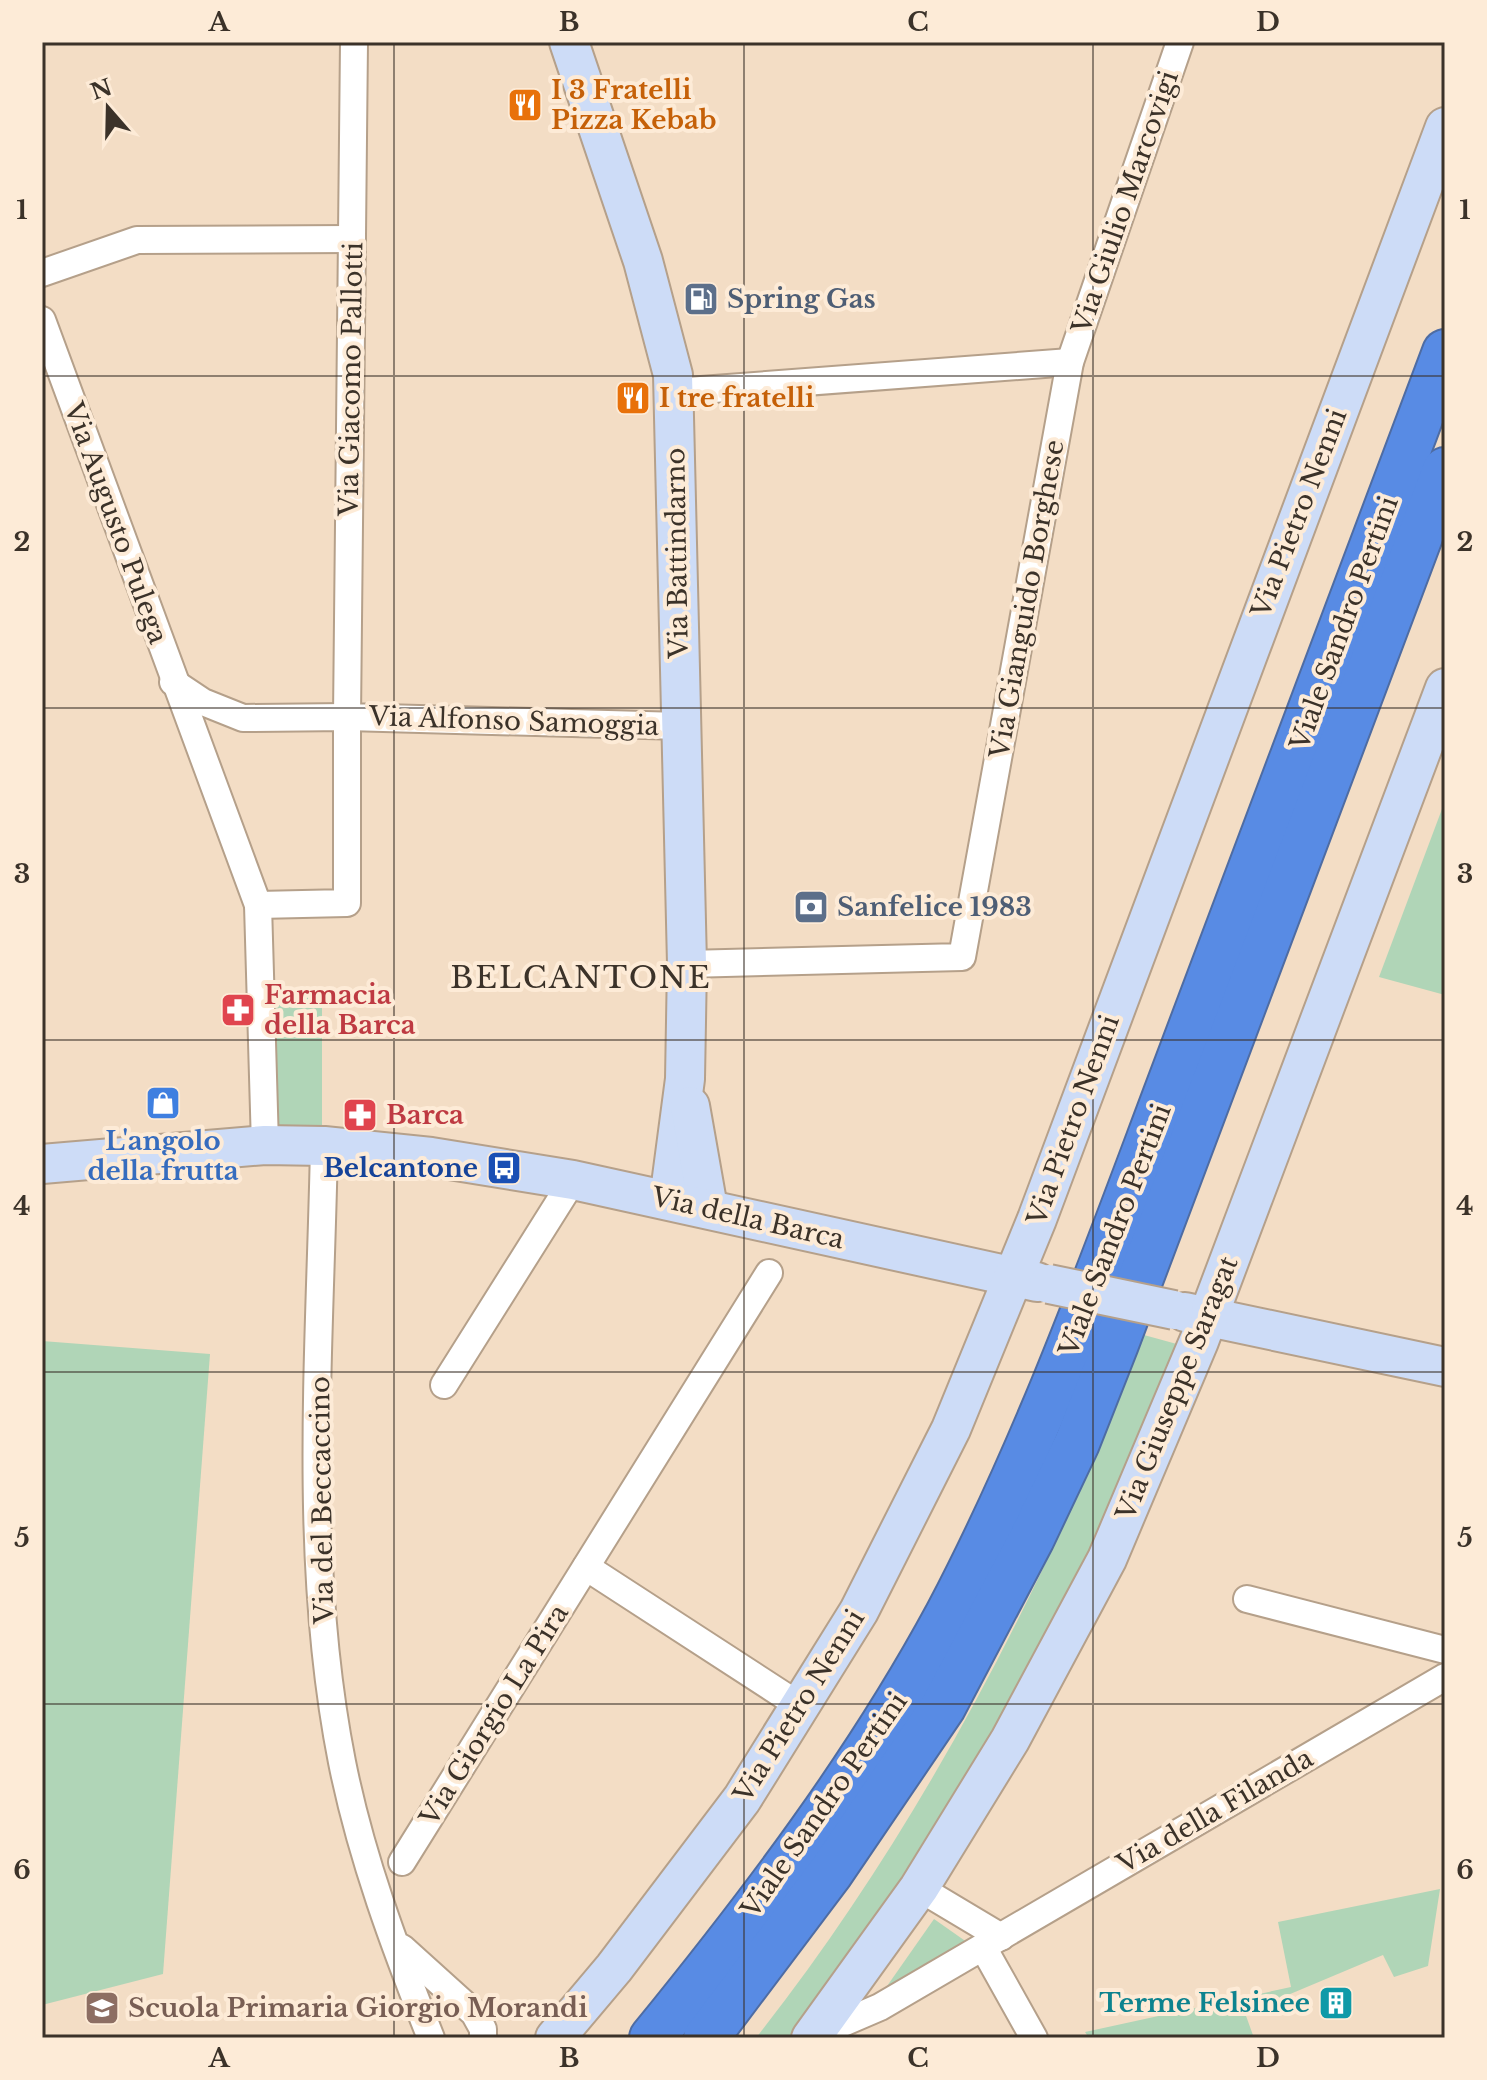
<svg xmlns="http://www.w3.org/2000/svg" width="1487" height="2080" font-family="'Libre Baskerville',serif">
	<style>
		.green { fill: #b0d5b7 }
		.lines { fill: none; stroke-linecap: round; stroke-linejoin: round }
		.street-casing { stroke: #b5a08a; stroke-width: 30 }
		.secondary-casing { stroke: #b5a08a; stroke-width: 42 }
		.highway-casing { stroke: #4e6ca3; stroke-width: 48 }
		.street { stroke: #fff; stroke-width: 26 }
		.secondary { stroke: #cddcf7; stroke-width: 38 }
		.highway { stroke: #588be4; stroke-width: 44 }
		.secondary-bridge-casing { stroke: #b5a08a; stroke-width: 42; stroke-linecap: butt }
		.secondary-bridge { stroke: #cddcf7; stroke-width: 38 }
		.grid { fill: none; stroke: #3b3229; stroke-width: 2; stroke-opacity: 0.55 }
		.labels { text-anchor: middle; stroke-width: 8; stroke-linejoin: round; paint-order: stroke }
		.food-label { font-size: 26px; font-weight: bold; fill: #c56008; stroke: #fdebd7; text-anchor: start }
		.street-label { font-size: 26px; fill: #3b3229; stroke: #fdebd7 }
		.service-label { font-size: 26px; font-weight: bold; fill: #4e5e75; stroke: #fdebd7; text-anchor: start }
		.health-label { font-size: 26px; font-weight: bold; fill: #be3a42; stroke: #fdebd7; text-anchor: start }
		.shop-label { font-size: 26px; font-weight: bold; fill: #366cbe; stroke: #fdebd7 }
		.transit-label { font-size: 26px; font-weight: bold; fill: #164399; stroke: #fdebd7; text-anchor: end }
		.culture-label { font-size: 26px; font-weight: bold; fill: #0d838f; stroke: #fdebd7; text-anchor: end }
		.education-label { font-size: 26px; font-weight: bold; fill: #785e54; stroke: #fdebd7; text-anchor: start }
		.quarter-label { font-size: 30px; letter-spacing: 2px; fill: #3b3229; stroke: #fdebd7 }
		.neatline { fill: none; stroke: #3b3229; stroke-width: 3 }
		.grid-label { font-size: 26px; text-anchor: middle; font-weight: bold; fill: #3b3229 }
	</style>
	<rect width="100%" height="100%" fill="#f3ddc5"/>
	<g class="green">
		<polygon points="1445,801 1445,995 1379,977"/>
		<polygon points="273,988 322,988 322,1129 272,1129"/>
		<path d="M 1144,1335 L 1184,1346 L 1154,1429 L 1008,1726 L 800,2038 L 756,2038 C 922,1827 1046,1585 1144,1335 Z"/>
		<polygon points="42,1341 210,1354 163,1974 42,2005"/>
		<polygon points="1440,1889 1428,1966 1394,1977 1383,1955 1245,2013 1254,2038 1089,2038 1085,2032 1291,1987 1278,1922"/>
		<polygon points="934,1919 971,1945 889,1996 885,1989"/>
	</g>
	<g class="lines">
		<g class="street-casing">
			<g id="street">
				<polyline points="354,42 347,717 681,726"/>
				<polyline points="42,273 137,240 352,239"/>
				<polyline points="42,320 258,905 265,1145"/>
				<polyline points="674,392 1070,362"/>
				<polyline points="173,682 203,702 243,718 347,717 347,903 258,905"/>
				<polyline points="687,964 962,957 1070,362 1180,42"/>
				<path d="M 324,1146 C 320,1351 302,1560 342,1762 C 361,1857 395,1948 431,2038"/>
				<polyline points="444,1385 573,1180"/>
				<polyline points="586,1567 800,1706"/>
				<polyline points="1247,1599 1445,1650"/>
				<polyline points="402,1862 769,1273"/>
				<polyline points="919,1888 1001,1937"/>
				<polyline points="983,1947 1034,2038"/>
				<polyline points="402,1948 474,2013 483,2029 483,2038"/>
				<polyline points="815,2035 880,2007 1445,1677"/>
			</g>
		</g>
		<g class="secondary-casing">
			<g id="secondary">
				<polyline points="569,42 643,261 673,375 687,964 685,1079 669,1200"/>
				<polyline points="690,1106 708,1208"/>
				<polyline points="42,1164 265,1145 324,1146 431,1157 573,1180 1037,1282"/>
				<polyline points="1185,1312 1445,1367"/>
				<polyline points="555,2038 614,1968 742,1799 859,1611 951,1429 1037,1219 1445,127"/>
				<polyline points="811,2038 919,1888 1010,1740 1107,1559 1199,1341 1445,688"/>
			</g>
		</g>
		<g class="highway-casing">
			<g id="highway">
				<path d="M 652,2038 C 761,1904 866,1766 948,1614 C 1039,1441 1104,1258 1173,1075 C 1265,834 1355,593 1445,352"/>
				<polyline points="706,2038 831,1872 943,1707 1032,1538 1077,1443 1116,1344 1445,470"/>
			</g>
		</g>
		<use href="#street" class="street"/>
		<use href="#secondary" class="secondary"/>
		<use href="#highway" class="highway"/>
		<g class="secondary-bridge-casing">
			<polyline id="secondary-bridge" points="1049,1284 1174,1310"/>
		</g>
		<use href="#secondary-bridge" class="secondary-bridge"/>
	</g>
	<path class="grid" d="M 394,42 L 394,2038M 744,42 L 744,2038M 1093,42 L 1093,2038M 42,376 L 1445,376M 42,708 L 1445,708M 42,1040 L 1445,1040M 42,1372 L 1445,1372M 42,1704 L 1445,1704"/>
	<defs>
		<g id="restaurant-square" transform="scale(1.8)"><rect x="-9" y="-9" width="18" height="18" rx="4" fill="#e8710a" stroke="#fdebd7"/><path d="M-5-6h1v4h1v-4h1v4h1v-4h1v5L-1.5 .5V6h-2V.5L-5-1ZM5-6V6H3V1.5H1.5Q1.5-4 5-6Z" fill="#fff"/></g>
		<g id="fuel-square" transform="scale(1.8)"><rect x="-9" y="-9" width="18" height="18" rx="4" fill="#5c6f8a" stroke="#fdebd7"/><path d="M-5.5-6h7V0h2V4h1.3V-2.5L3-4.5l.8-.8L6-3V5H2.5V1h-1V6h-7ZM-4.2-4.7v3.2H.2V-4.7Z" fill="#fff"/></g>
		<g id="bank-square" transform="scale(1.8)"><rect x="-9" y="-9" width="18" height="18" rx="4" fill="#5c6f8a" stroke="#fdebd7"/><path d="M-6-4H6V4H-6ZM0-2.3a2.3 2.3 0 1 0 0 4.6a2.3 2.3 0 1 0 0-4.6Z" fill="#fff"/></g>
		<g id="pharmacy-square" transform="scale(1.8)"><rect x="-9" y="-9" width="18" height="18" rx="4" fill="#e0444e" stroke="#fdebd7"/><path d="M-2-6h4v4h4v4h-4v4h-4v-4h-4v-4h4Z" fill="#fff"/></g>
		<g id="shop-square" transform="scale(1.8)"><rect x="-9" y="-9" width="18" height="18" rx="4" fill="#3f7fe0" stroke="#fdebd7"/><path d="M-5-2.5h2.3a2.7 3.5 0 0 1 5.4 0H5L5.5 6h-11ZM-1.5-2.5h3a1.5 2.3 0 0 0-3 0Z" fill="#fff"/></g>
		<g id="bus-square" transform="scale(1.8)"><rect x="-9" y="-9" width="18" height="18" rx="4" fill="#1a4fb4" stroke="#fdebd7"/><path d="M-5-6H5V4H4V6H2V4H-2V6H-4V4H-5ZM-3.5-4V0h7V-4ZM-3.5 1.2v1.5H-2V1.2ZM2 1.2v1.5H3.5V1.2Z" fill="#fff"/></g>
		<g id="building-square" transform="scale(1.8)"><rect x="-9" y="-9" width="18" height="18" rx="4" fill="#0f9aa8" stroke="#fdebd7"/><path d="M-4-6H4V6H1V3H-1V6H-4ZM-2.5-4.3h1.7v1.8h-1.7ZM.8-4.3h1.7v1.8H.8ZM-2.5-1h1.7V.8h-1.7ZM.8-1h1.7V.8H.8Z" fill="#fff"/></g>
		<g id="school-square" transform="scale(1.8)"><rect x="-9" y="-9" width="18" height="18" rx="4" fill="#8d6e63" stroke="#fdebd7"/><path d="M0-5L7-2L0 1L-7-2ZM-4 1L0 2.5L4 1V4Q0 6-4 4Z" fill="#fff"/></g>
	</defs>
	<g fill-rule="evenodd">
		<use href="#restaurant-square" x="525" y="105"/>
		<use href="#fuel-square" x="701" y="299"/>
		<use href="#restaurant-square" x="633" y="398"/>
		<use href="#bank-square" x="811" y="907"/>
		<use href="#pharmacy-square" x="238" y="1010"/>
		<use href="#shop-square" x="163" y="1103"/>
		<use href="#pharmacy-square" x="360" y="1115"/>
		<use href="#bus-square" x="504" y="1168"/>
		<use href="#building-square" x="1336" y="2003"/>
		<use href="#school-square" x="102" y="2008"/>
	</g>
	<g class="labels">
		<g class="food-label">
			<text x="551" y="99">I 3 Fratelli<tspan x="551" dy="30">Pizza Kebab</tspan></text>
			<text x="659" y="407">I tre fratelli</text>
		</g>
		<g class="street-label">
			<text transform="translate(1125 202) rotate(-71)" y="9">Via Giulio Marcovigi</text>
			<text transform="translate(351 379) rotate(-89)" y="9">Via Giacomo Pallotti</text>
			<text transform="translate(1299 513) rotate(-69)" y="9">Via Pietro Nenni</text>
			<text transform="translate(116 523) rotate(70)" y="9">Via Augusto Pulega</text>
			<text transform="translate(677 553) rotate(-91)" y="9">Via Battindarno</text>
			<text transform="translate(1027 599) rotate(-80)" y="9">Via Gianguido Borghese</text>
			<text transform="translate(1344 623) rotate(-70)" y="9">Viale Sandro Pertini</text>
			<text transform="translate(514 721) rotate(2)" y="9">Via Alfonso Samoggia</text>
			<text transform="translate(1073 1120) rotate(-70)" y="9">Via Pietro Nenni</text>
			<text transform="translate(748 1218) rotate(13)" y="9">Via della Barca</text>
			<text transform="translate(1115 1230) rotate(-69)" y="9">Viale Sandro Pertini</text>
			<text transform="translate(1177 1388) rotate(-68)" y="9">Via Giuseppe Saragat</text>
			<text transform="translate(322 1500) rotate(-91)" y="9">Via del Beccaccino</text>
			<text transform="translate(799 1706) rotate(-58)" y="9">Via Pietro Nenni</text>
			<text transform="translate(494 1715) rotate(-58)" y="9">Via Giorgio La Pira</text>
			<text transform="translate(824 1805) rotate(-55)" y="9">Viale Sandro Pertini</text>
			<text transform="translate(1215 1811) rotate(-30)" y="9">Via della Filanda</text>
		</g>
		<g class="service-label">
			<text x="727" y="308">Spring Gas</text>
			<text x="837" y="916">Sanfelice 1983</text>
		</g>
		<g class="health-label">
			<text x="264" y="1004">Farmacia<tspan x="264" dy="30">della Barca</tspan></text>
			<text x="386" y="1124">Barca</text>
		</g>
		<g class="shop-label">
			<text x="163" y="1150">L'angolo<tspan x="163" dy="30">della frutta</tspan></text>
		</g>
		<g class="transit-label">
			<text x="478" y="1177">Belcantone</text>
		</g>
		<g class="culture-label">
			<text x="1310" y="2012">Terme Felsinee</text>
		</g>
		<g class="education-label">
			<text x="128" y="2017">Scuola Primaria Giorgio Morandi</text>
		</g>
		<g class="quarter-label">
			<text x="581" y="988">BELCANTONE</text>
		</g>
	</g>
	<rect width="1487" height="2080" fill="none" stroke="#fdebd7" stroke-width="88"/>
	<g transform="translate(108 108) rotate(340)" stroke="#fdebd7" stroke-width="6" paint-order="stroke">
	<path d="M0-6L14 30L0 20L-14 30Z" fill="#3b3229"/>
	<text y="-12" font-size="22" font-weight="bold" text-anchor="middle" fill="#3b3229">N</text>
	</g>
	<rect x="44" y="44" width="1399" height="1992" class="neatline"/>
	<g class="grid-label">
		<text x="219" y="31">A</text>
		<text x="569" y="31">B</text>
		<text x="918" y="31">C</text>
		<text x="1268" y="31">D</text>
		<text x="22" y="219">1</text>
		<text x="1465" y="219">1</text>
		<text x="22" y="551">2</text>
		<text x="1465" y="551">2</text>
		<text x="22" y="883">3</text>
		<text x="1465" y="883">3</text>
		<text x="22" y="1215">4</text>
		<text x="1465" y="1215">4</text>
		<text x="22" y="1547">5</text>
		<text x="1465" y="1547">5</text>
		<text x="22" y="1879">6</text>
		<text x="1465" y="1879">6</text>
		<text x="219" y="2067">A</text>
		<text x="569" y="2067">B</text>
		<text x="918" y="2067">C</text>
		<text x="1268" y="2067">D</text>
	</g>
</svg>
